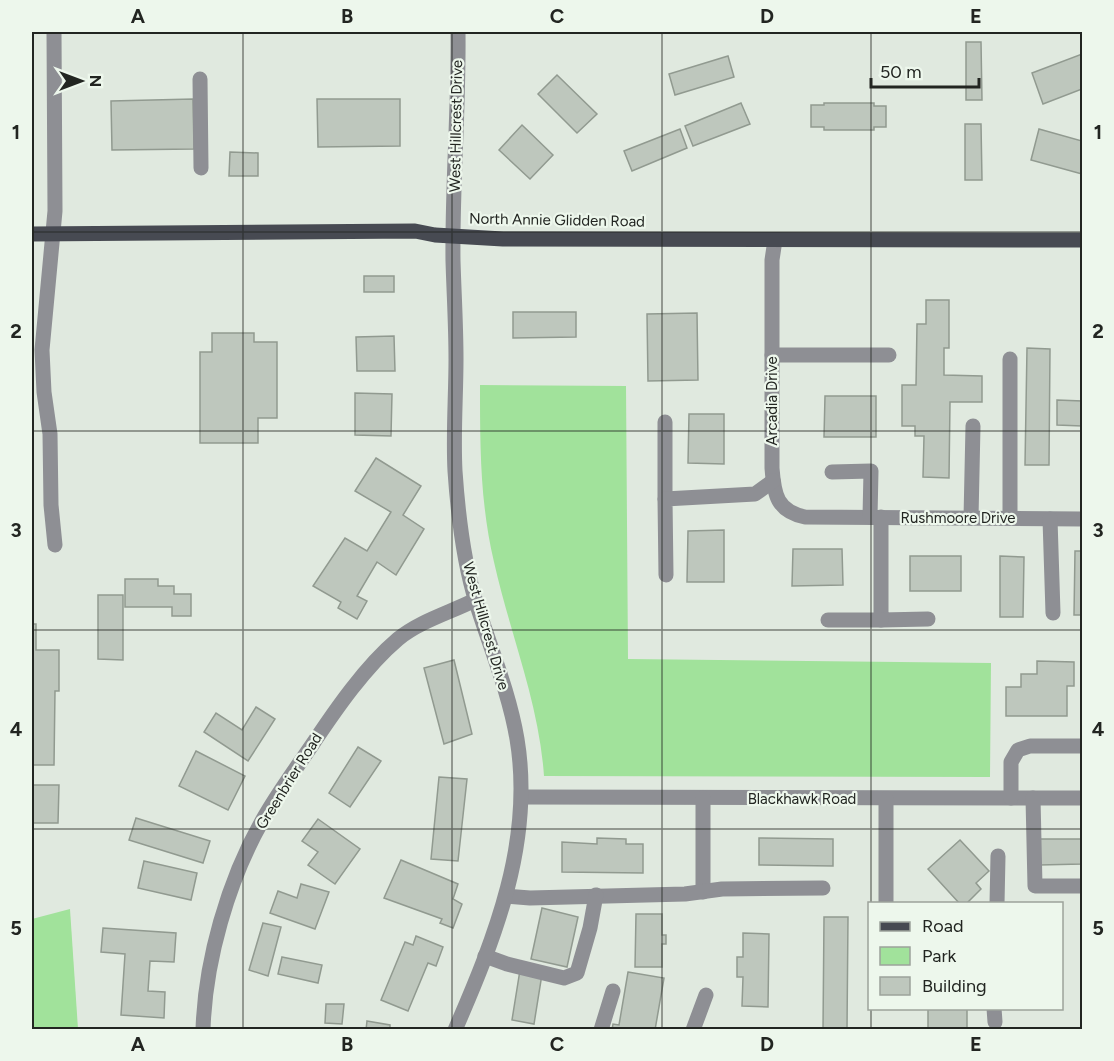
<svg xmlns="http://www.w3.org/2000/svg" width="1114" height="1061" font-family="Figtree,sans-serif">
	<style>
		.green { fill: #a1e29b }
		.building { fill: #bec7bd; stroke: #919a90; stroke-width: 1.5 }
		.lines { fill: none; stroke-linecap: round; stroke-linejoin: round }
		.minor { stroke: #8e8f94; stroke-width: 15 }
		.major { stroke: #474a52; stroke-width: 15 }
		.grid { fill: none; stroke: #222521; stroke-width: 1.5; stroke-opacity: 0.55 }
		.labels { text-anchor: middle; stroke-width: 4.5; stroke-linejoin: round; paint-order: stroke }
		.street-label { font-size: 15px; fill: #222521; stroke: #edf7ec }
		.neatline { fill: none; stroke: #222521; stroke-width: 2 }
		.grid-label { font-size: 20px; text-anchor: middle; font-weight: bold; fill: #222521 }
	</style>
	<rect width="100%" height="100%" fill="#e0e9df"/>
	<g class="green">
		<path d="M 480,385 L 626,386 L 628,659 L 991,663 L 990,777 L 544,776 C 539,702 510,634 494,562 C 480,503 480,445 480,385 Z"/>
		<polygon points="70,909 78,1029 32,1029 32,919"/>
	</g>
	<g class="building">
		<polygon points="966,42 981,42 982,100 966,100"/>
		<polygon points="1082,54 1082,89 1043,104 1032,73"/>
		<polygon points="728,56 734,77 675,95 669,74"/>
		<polygon points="557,75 597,114 577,133 538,94"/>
		<polygon points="193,99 194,149 112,150 111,101"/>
		<polygon points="317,99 400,99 400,146 318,147"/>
		<polygon points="741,103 750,124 693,146 685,126"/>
		<polygon points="824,103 874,103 874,106 886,106 886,127 874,127 874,130 824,130 824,127 811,127 811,105 824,105"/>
		<polygon points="965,124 981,124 982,180 965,180"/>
		<polygon points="522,125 553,155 530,179 499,150"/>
		<polygon points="680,129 687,148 632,171 624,151"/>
		<polygon points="1039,129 1082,141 1082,174 1031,160"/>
		<polygon points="230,152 258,153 258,176 229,176"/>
		<rect x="364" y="276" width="30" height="16"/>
		<polygon points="926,300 949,300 949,348 944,348 944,375 982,376 982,402 950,402 949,478 923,477 924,436 915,436 915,426 902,426 902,385 916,385 917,324 926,324"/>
		<polygon points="513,312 576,312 576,337 513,338"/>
		<polygon points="697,313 698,380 648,381 647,314"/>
		<polygon points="212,333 254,333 254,342 277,342 277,418 258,418 258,443 200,443 200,352 212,352"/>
		<polygon points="394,336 395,371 357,371 356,337"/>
		<polygon points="1027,348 1050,349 1049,465 1025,465"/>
		<polygon points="355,393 392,394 391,436 355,435"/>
		<polygon points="825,396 876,396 876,437 824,437"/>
		<polygon points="1057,400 1082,401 1082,426 1057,425"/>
		<polygon points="689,414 724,414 724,464 688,463"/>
		<polygon points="376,458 421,486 403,515 424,529 396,575 377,562 357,596 367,601 357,619 338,608 341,602 313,586 345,538 367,551 391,512 355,491"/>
		<polygon points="724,530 724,582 687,582 688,531"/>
		<polygon points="793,549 842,549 843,585 792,586"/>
		<polygon points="1075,551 1082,551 1082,615 1074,615"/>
		<rect x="910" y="556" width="51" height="35"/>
		<polygon points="1000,556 1024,557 1023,617 1000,617"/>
		<polygon points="125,579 158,579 158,586 174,586 174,594 191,594 191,616 172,616 172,607 125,607"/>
		<polygon points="98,595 123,595 123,660 98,659"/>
		<polygon points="32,624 36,624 36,650 59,650 59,691 55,691 54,765 32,765"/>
		<polygon points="454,660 472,734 444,744 424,668"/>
		<polygon points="1037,661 1074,662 1074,686 1067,686 1067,716 1006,716 1006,687 1021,687 1021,674 1037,674"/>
		<polygon points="256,707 275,719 248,761 204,732 216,713 242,730"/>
		<polygon points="358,747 381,761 350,807 329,793"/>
		<polygon points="196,751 245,776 228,810 179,786"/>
		<polygon points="439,777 467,779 458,861 431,859"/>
		<polygon points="32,785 59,785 58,823 32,823"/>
		<polygon points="136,818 210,841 203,863 129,840"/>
		<polygon points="318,819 360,849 335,884 308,865 318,852 302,841"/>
		<polygon points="597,838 626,839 626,844 643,844 643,873 562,872 562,842 597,844"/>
		<polygon points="759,838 833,839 833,866 759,865"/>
		<polygon points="1038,839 1082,839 1082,864 1039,865"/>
		<polygon points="960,840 989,871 976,883 981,889 966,904 960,904 928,869"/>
		<polygon points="401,860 458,884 453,899 462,904 453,928 440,923 442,919 384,898"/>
		<polygon points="144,861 197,873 191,900 138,888"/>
		<polygon points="301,884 329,892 315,929 270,913 278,891 297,898"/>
		<polygon points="542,908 578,917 567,967 531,959"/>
		<polygon points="636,914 662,914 662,935 666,935 666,944 662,944 662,967 635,967"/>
		<polygon points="824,917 848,917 847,1030 823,1030"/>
		<polygon points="263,923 281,927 268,976 249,970"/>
		<polygon points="103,928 176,933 174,962 150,961 148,991 165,992 164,1018 121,1015 125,954 101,952"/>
		<polygon points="743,933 769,934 768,1007 742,1006 743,977 737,977 737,957 743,957"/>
		<polygon points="416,936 443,947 436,966 428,963 408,1011 381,1000 405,942 413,945"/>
		<polygon points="282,957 322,965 318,983 278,974"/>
		<polygon points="520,970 542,974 534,1024 512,1020"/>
		<polygon points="628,972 664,978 655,1030 612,1030 613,1024 619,1025"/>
		<polygon points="326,1004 344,1004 342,1024 325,1023"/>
		<rect x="928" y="1008" width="39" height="22"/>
		<polygon points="367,1021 390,1025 390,1030 366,1030"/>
	</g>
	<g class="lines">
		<g class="minor">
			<polyline points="54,32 55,211 42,350 44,392 50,434 51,505 55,545"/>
			<polyline points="200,79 201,168"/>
			<path d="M 775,240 L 772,260 L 772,468 C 774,495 777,511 805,517 L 1082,519"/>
			<polyline points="772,355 889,355"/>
			<polyline points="1010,359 1010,518"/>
			<polyline points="832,472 871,471 870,517"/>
			<polyline points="665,499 665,422"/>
			<polyline points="881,517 881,620 928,619"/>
			<polyline points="971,518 973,426"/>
			<polyline points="1050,519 1053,613"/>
			<polyline points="666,575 665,499 755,494 773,481"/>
			<polyline points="828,620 881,620"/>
			<polyline points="522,797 1082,798"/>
			<polyline points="703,798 703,892"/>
			<polyline points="1011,798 1011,762 1018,750 1030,746 1082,746"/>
			<polyline points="1033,798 1035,886 1082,886"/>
			<polyline points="506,896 530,898 685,894 722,889 823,888"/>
			<polyline points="886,904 886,799"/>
			<polyline points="997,904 998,856"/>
			<polyline points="485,956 507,964 564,978 577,973 590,928 596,895"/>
			<polyline points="994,1008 995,1022"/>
			<path d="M 203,1030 C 205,961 228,881 262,821 C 277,794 295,770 312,745 C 336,709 365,667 398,639 C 420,621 449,613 475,600"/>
			<path d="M 455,1030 C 495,938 534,841 517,739 C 509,692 490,647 476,602 C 463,560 458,515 455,471 C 453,434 456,396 456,359 C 456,326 454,294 453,261 C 452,185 459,108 458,32"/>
			<polyline points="601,1030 613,991"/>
			<polyline points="693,1030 706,995"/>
		</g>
		<polyline class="major" points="32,234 415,231 435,235 503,239 1082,240"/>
	</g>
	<path class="grid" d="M 243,32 L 243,1030M 452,32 L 452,1030M 662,32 L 662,1030M 871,32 L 871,904M 32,232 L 1082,232M 32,431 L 1082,431M 32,630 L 1082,630M 32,829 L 1082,829M 871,1008 L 871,1030"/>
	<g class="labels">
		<g class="street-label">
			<text transform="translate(456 126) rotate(-89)" y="5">West Hillcrest Drive</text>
			<text transform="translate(557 220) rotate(1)" y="5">North Annie Glidden Road</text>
			<text transform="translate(772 401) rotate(-90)" y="5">Arcadia Drive</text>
			<text x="958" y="523">Rushmoore Drive</text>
			<text transform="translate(486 626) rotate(74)" y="5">West Hillcrest Drive</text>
			<text transform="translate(289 781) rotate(-58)" y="5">Greenbrier Road</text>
			<text x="802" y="804">Blackhawk Road</text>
		</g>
	</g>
	<rect width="1114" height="1061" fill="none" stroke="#edf7ec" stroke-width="66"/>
	<rect x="868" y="902" width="195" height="108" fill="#edf7ec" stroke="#9ca39b" stroke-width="1.5"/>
	<rect x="880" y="922" width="30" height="9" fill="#474a52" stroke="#9ca39b" stroke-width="1.5"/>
	<text x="922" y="932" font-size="18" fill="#222521">Road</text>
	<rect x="880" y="947" width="30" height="18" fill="#a1e29b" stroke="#9ca39b" stroke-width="1.5"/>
	<text x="922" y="962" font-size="18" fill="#222521">Park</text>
	<rect x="880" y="977" width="30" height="18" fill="#bec7bd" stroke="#9ca39b" stroke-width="1.5"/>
	<text x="922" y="992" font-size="18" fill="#222521">Building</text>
	<g transform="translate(81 81) rotate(90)" stroke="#edf7ec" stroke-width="4.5" paint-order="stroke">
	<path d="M0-4.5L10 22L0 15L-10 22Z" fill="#222521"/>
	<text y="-9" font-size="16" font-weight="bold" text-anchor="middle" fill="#222521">N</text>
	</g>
	<path d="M871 78v9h108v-9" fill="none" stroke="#222521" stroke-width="3"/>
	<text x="880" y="78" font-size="18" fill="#222521" stroke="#edf7ec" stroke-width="4.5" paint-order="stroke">50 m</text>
	<rect x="33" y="33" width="1048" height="995" class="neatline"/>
	<g class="grid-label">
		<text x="138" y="23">A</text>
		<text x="347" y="23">B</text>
		<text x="557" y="23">C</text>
		<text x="767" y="23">D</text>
		<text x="976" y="23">E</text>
		<text x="16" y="139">1</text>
		<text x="1098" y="139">1</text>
		<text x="16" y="338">2</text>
		<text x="1098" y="338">2</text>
		<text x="16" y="537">3</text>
		<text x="1098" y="537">3</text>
		<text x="16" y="736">4</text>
		<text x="1098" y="736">4</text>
		<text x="16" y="935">5</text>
		<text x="1098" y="935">5</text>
		<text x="138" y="1051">A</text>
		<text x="347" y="1051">B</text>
		<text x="557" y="1051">C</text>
		<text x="767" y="1051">D</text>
		<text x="976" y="1051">E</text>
	</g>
</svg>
